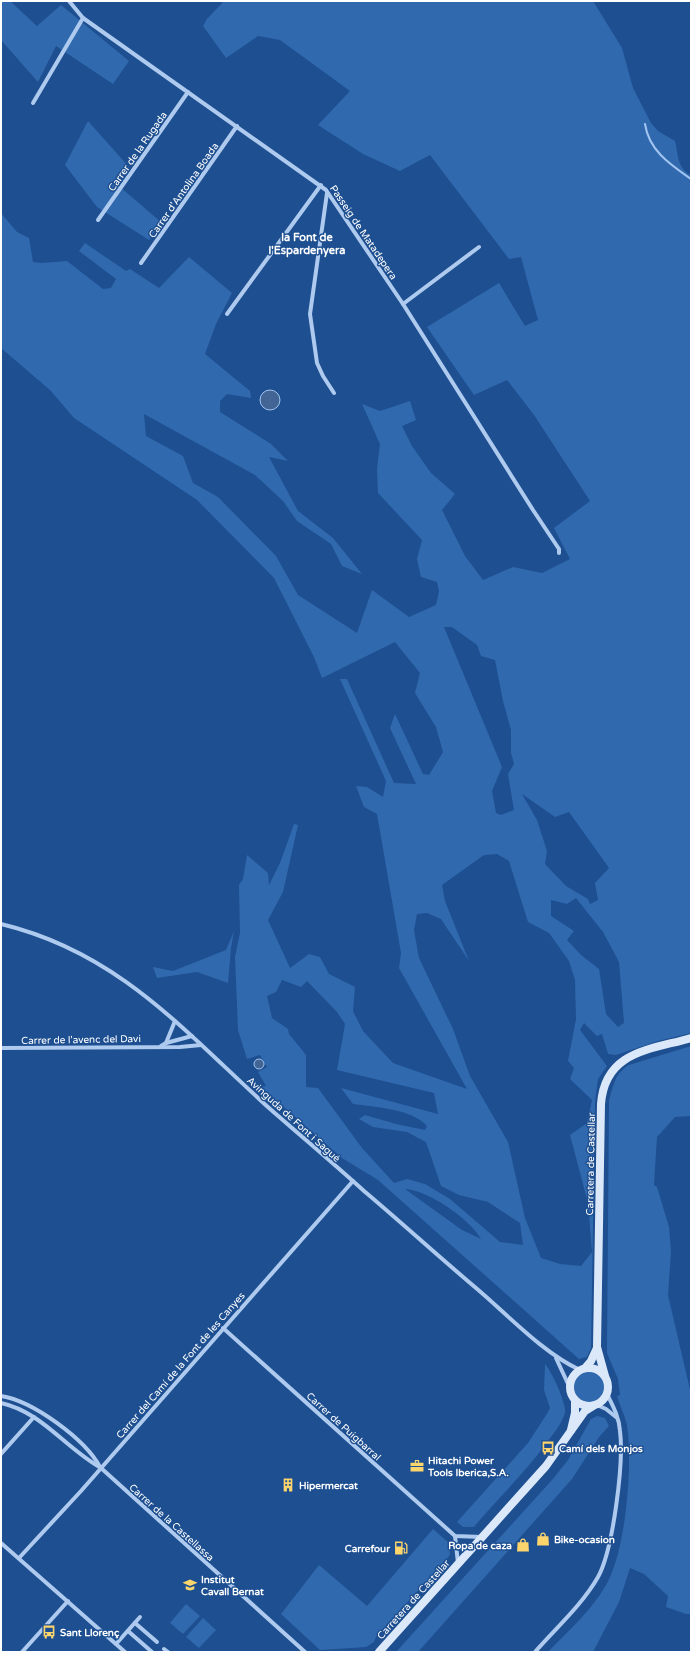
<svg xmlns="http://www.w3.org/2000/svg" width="692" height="1653" font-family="'Varela Round',sans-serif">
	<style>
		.green { fill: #3169af; fill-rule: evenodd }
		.water { fill: #426595; stroke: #a1c5f0 }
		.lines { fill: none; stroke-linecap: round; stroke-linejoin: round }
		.stream { stroke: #a1c5f0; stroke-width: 2 }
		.street { stroke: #aecaee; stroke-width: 4 }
		.secondary { stroke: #dbe8fa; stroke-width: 8 }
		.labels { text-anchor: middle; stroke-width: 3; stroke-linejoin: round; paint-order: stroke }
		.street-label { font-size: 10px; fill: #fff; stroke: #1d4f91 }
		.poi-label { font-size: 10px; font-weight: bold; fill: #fff; stroke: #1d4f91; text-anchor: start }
		.neighbourhood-label { font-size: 11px; font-weight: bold; fill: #fff; stroke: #1d4f91 }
	</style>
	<rect width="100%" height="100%" fill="#1d4f91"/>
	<g class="green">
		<polygon points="1,1 10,1 37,26 61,5 129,61 113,84 56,46 38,82 1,40"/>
		<path d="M 224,1 L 593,1 L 622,48 L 633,88 L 651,123 L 658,131 L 675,141 C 678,153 677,169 691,175 L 691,1033 L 658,1041 L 616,1055 L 608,1054 L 602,1034 L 597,1036 L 584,1023 L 580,1030 L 607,1066 L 598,1079 L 595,1101 L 591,1348 L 587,1357 L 579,1359 L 378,1180 L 342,1158 L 261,1087 L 266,1086 L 258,1072 L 267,1067 L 260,1055 L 247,1059 L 238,1030 L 235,957 L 240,933 L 239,885 L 243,879 L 247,855 L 268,873 L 269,885 L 280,863 L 294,824 L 298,825 L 283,892 L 268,920 L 290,968 L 309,954 L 320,957 L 329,974 L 355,987 L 353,1011 L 363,1031 L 393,1063 L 467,1089 L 399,968 L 401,953 L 377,814 L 364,807 L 356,786 L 367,787 L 383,797 L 386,781 L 340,679 L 347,679 L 394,783 L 416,784 L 390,728 L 395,714 L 423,774 L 429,775 L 443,752 L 436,727 L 415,693 L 420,673 L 395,642 L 322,678 L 314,657 L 274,578 L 197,500 L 74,418 L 50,390 L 1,348 L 1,213 L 17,232 L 29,238 L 33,262 L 42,263 L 67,261 L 103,289 L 111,288 L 116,279 L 79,251 L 85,243 L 126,271 L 130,269 L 159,288 L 189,257 L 232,293 L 216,324 L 205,354 L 250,391 L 251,398 L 227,394 L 220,401 L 220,412 L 271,444 L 288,461 L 269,457 L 298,511 L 333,538 L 362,574 L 342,566 L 331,544 L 297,521 L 283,501 L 255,475 L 144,414 L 146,436 L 183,456 L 193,483 L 218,497 L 276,556 L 298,595 L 357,633 L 372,590 L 409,617 L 436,605 L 439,591 L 437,582 L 421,577 L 417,559 L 422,540 L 378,493 L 377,469 L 380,444 L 362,404 L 380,411 L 410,401 L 416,420 L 402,426 L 412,446 L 431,473 L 455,494 L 442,510 L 465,556 L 483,580 L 513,567 L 542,573 L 570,559 L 554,528 L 590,501 L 534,415 L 507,380 L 474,395 L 427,327 L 499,283 L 525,326 L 538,320 L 521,257 L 509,259 L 430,155 L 400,171 L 363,154 L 318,125 L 350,91 L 280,40 L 258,36 L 226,58 L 203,26 L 207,19 ZM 444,627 L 452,627 L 477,645 L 481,656 L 495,660 L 503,701 L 511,730 L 511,753 L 514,764 L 508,774 L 514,810 L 501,815 L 496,813 L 492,791 L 502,767 ZM 522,794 L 555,817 L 569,812 L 609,868 L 595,883 L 598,900 L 590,904 L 588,899 L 566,886 L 545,864 L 547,851 L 537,820 ZM 497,854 L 509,861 L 528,922 L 549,933 L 569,961 L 575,980 L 576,1019 L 568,1061 L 574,1068 L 570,1079 L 592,1100 L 587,1123 L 570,1135 L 588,1203 L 592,1252 L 581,1266 L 560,1264 L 541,1258 L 525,1218 L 508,1142 L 470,1076 L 453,1029 L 419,958 L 414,930 L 417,914 L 427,913 L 441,919 L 469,961 L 445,901 L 442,885 L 484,855 ZM 576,898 L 603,932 L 619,962 L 624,1023 L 618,1027 L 606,1014 L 599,969 L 581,955 L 567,940 L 574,931 L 551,916 L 551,900 L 567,904 ZM 282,980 L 301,987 L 307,981 L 337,1012 L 345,1024 L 337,1070 L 434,1093 L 438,1114 L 341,1088 L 353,1104 C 375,1107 412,1109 427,1126 L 425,1130 L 396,1124 L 365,1115 L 359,1119 L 373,1127 L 407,1132 L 426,1142 L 441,1186 L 459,1195 L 488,1202 L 520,1223 L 523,1245 L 500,1242 L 450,1199 L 425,1184 L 407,1179 L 394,1183 L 362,1148 L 318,1088 L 306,1087 L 306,1055 L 289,1034 L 288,1029 L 272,1018 L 267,996 L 276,992 ZM 405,1189 C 428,1190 470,1219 481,1239 L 462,1230 Z"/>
		<polygon points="88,121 129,167 120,187 161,222 149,240 97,207 65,165"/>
		<polygon points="234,931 231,948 228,983 197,972 157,978 153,967 173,971 226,950"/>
		<path d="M 691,1046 L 691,1116 L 675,1117 L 657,1137 L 654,1185 L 657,1187 L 669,1227 L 671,1251 L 668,1295 L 691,1394 L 691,1614 L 686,1614 L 666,1607 L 668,1596 L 644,1574 L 630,1568 L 619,1602 L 593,1652 L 548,1652 C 568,1631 592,1610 606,1585 C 626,1551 633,1464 627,1425 C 625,1416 620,1406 617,1396 L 620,1395 L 618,1379 L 607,1353 L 609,1101 C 613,1086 615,1073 629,1065 Z"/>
		<path d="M 545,1364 C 551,1370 567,1404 565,1413 C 562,1423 554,1433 548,1441 C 526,1472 498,1498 474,1527 L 463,1527 L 457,1522 L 528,1443 L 548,1412 L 550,1408 L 544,1390 Z"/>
		<circle cx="589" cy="1387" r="15"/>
		<polygon points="597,1416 605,1418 609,1426 599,1437 572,1479 418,1652 396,1652 552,1480 568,1460 591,1419"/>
		<polygon points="433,1529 449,1543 450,1555 376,1637 374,1642 366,1647 320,1650 281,1614 319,1565 367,1606"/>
		<polygon points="186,1604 200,1616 183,1634 170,1623"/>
		<polygon points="203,1618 216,1630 199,1648 186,1637"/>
	</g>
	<g class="water">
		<circle cx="270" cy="400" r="10"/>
		<circle cx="259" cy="1064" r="5"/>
	</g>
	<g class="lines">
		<path class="stream" d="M 645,124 C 649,151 671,165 691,179"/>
		<g class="street">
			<polyline points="69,1 83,18 326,190 403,304 533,510 559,549 559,553"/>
			<polyline points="33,103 83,18"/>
			<polyline points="327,193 310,314 317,363 323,376 334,393"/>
			<polyline points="98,220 188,92"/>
			<polyline points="141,263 237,126"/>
			<polyline points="403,304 479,247"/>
			<polyline points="227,314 321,185"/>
			<path d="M 1,924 C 118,952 184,1031 269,1108 C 301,1136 333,1163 364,1191 C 402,1223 438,1256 476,1288 C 508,1315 543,1353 580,1370"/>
			<polyline points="166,1043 175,1021"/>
			<polyline points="161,1046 166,1043 192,1036"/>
			<polyline points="1,1048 180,1047 201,1045"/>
			<polyline points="223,1328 455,1536 482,1537"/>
			<polyline points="556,1358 569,1386"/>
			<path d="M 1,1396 C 33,1401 85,1439 100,1467"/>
			<path d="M 1,1403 C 42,1412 65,1448 101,1468 L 305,1652"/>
			<polyline points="597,1405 606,1409 616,1417"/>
			<polyline points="1,1454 34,1417"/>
			<polyline points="455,1536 458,1563"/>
			<polyline points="1,1543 125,1652"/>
			<polyline points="19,1558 81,1491 353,1181"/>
			<polyline points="135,1623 157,1642"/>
			<polyline points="128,1631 152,1652"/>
			<polyline points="116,1644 140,1617"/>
			<polyline points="164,1649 168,1652"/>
			<polyline points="22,1652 68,1601"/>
			<path d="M 535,1652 C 556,1628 582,1605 598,1577 C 613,1550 624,1463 620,1431 C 619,1417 613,1406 607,1394"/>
		</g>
		<g class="secondary">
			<circle cx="589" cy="1387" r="19"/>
			<polyline points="585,1368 591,1361 597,1348"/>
			<path d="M 605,1376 L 597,1347 L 601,1104 C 605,1051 650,1050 691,1038"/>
			<polyline points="571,1430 575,1413 575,1401"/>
			<polyline points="379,1652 546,1466 585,1411 593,1406"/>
		</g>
	</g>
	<defs>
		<g id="bus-bare" transform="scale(1.08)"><path d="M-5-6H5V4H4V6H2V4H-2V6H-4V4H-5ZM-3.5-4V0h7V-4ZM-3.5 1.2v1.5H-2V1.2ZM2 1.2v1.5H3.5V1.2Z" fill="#fdd56d" stroke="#1d4f91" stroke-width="2.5" paint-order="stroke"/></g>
		<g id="office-bare" transform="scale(1.08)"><path d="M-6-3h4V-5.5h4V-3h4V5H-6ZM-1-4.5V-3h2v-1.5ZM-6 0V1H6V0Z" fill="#fdd56d" stroke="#1d4f91" stroke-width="2.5" paint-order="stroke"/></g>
		<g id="building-bare" transform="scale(1.08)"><path d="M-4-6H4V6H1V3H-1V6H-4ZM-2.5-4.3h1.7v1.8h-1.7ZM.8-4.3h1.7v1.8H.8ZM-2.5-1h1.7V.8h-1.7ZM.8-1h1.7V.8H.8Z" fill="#fdd56d" stroke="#1d4f91" stroke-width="2.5" paint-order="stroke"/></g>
		<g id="shop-bare" transform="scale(1.08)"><path d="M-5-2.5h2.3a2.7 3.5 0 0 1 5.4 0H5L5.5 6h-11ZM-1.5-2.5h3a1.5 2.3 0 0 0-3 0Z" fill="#fdd56d" stroke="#1d4f91" stroke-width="2.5" paint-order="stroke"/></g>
		<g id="fuel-bare" transform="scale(1.08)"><path d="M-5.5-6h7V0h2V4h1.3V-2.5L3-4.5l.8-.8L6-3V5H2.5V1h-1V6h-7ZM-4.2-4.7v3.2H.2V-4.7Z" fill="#fdd56d" stroke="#1d4f91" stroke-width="2.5" paint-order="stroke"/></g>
		<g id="school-bare" transform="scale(1.08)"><path d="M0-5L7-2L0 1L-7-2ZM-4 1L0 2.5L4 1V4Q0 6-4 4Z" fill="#fdd56d" stroke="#1d4f91" stroke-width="2.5" paint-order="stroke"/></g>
	</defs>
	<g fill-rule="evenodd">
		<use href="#bus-bare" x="548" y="1448"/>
		<use href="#office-bare" x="417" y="1466"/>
		<use href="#building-bare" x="288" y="1485"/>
		<use href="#shop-bare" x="543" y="1539"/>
		<use href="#shop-bare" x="523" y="1545"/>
		<use href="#fuel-bare" x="401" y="1548"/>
		<use href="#school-bare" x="190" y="1585"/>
		<use href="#bus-bare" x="49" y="1632"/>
	</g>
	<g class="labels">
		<g class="street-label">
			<text transform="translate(137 151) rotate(-55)" y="4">Carrer de la Rugada</text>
			<text transform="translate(183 190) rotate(-55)" y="4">Carrer d'Antolina Boada</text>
			<text transform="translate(364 232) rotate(56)" y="4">Passeig de Matadepera</text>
			<text transform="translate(81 1039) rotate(-1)" y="4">Carrer de l'avenc del Davi</text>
			<text transform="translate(294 1119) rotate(42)" y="4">Avinguda de Font i Sagué</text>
			<text transform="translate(590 1164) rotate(-89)" y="4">Carretera de Castellar</text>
			<text transform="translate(180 1365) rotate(-49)" y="4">Carrer del Camí de la Font de les Canyes</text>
			<text transform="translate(344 1426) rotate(42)" y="4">Carrer de Puigbarral</text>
			<text transform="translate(172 1522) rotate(42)" y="4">Carrer de la Castellassa</text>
			<text transform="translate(413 1599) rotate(-48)" y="4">Carretera de Castellar</text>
		</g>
		<g class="poi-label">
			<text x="559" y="1452">Camí dels Monjos</text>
			<text x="428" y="1464">Hitachi Power<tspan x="428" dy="12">Tools Iberica,S.A.</tspan></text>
			<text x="299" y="1489">Hipermercat</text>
			<text x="554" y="1543">Bike-ocasion</text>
			<text x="512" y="1549" text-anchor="end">Ropa de caza</text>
			<text x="390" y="1552" text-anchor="end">Carrefour</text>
			<text x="201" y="1583">Institut<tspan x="201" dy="12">Cavall Bernat</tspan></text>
			<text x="60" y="1636">Sant Llorenç</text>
		</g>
		<g class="neighbourhood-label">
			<text x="307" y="241">la Font de<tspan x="307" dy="13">l'Espardenyera</tspan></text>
		</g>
	</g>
	<rect width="692" height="1653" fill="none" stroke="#ffffff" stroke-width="4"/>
</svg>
